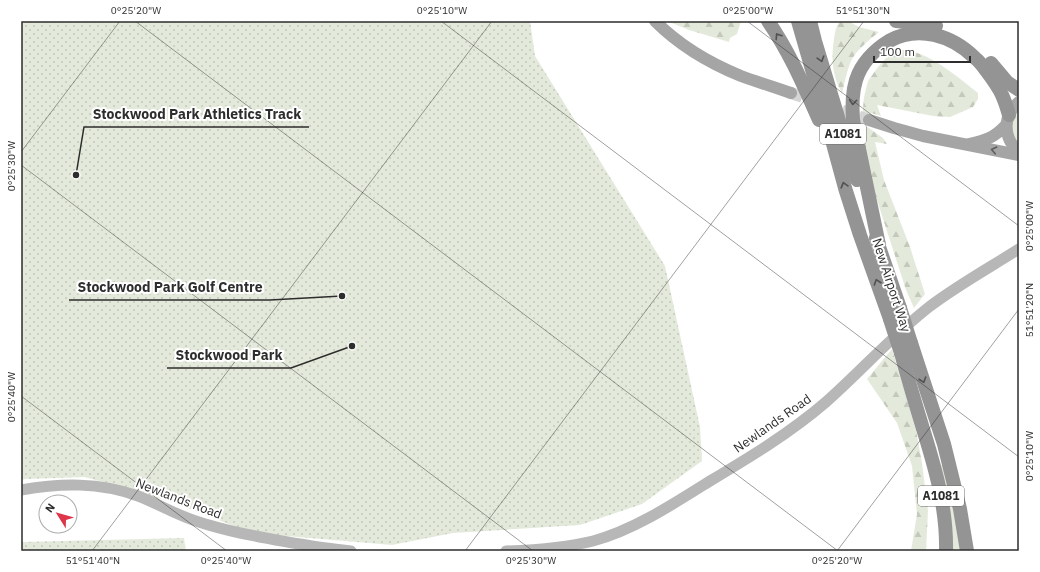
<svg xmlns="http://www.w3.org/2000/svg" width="1040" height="572" font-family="'IBM Plex Sans',sans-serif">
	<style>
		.grass { fill: #e4eadb }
		.forest { fill: url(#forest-firs) }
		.park { fill: url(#park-dots) }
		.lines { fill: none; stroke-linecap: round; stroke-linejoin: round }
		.primary-tunnel { stroke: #d5d5d5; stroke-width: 12; stroke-dasharray: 12 6; stroke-linecap: butt }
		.secondary { stroke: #b7b7b7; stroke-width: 11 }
		.primary { stroke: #a5a5a5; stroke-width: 12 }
		.highway { stroke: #949494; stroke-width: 14 }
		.highway-bridge { stroke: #949494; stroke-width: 14 }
		.oneway { stroke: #515151 }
		.oneway2 { stroke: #5d5d5d }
		.ticks { fill: none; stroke: #2d2d2d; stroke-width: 1; stroke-opacity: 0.45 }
		.labels { text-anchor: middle; stroke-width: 4; stroke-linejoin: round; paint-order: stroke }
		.shield { fill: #fff; stroke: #6c6c6c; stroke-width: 1 }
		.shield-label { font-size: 12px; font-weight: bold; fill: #2d2d2d }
		.street-label { font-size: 13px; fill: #2d2d2d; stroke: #fff }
		.leader { fill: none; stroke: #2d2d2d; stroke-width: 1.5 }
		.callout-dot { fill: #2d2d2d; stroke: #fff; stroke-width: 1.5 }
		.callout-label { font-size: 14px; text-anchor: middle; font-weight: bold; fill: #2d2d2d; stroke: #fff; stroke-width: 4; stroke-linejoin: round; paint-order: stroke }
		.neatline { fill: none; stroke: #2d2d2d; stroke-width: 1.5 }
		.ticks-label { font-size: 10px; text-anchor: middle; fill: #2d2d2d }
	</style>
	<defs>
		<pattern id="forest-firs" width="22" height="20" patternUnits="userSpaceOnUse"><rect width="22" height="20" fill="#e4eadb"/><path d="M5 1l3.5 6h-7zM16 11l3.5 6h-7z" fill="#c4c9bc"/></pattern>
		<pattern id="park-dots" width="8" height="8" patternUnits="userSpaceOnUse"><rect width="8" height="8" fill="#e4eadb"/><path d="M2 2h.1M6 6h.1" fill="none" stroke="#c4c9bc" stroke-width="1.8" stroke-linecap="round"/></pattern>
	</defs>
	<rect width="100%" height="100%" fill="#fff"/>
	<g class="grass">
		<polygon points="1019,106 1019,146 1010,128"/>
		<polygon points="941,465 943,465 963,551 951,551 948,500"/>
	</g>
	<g class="forest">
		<polygon points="667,21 741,21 737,34 730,38 729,42 689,30"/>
		<path d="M 840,21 L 848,21 L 859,27 L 879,32 C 869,40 859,48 852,59 C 847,69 845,82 842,93 C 832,76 831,58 834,39 C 835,32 836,26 840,21 Z"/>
		<path d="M 901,50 C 926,49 959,78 978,93 L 978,99 L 973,107 L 950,117 L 933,116 L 877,105 L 881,116 L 871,113 L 866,126 L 883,138 L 887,144 L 875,142 L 884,180 L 910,247 L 925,294 L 914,308 L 906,290 L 875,194 L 866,159 L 862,119 L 864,97 L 868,81 L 878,67 L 886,58 Z"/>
		<polygon points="892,349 916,430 922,463 928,511 926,551 911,551 917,514 912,466 897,423 867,379"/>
	</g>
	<g class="park">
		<polygon points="21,21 530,21 535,56 665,266 700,427 702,461 642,504 580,525 453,533 392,545 252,533 175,503 85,477 26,479 21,480"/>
		<polygon points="184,538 186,551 21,551 21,542"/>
	</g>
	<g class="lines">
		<polyline class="primary-tunnel" points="791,93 869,120"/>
		<g class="secondary">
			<path d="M 21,490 C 61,483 99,482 138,496 C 159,504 178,516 199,522 C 226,531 254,536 282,541 C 305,545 328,549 351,551"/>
			<path d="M 506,551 C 535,550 565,548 593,541 C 634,530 675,503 710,481 C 750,457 790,433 826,402 C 861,371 892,336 929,307 C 958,285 989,268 1019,249"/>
		</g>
		<g class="primary">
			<path d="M 655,21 C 679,45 709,63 741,76 C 757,82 774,87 791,93"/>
			<path d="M 1019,102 C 1002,116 1003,138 1019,152"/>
			<polyline points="869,120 894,128 923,136 1019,155"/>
			<path d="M 969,144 C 986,140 994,138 1006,125"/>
		</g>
		<g class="highway">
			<path d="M 768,21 C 790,53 803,84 819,120"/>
			<polyline points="798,21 826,118 845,188 860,235 890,319"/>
			<polyline points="810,21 815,41 857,180"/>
			<polyline points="896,21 926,24 936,26"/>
			<polyline points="991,63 1007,82 1019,90"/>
			<polyline points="876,238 900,308"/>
			<path d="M 879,245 L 853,120 C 852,107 852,93 856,80 C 861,64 874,50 889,41 C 918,25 952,35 975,58 C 979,61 982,65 985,69 C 991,77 998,86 1002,95 C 1005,101 1007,108 1009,115"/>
			<polyline points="911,343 944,444 960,509 967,551"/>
			<path d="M 901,353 C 908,379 916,406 924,432 C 936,471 947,510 946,551"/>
		</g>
		<g class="highway-bridge">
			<polyline points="900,308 911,343"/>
			<polyline points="890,319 901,353"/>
		</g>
	</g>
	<defs><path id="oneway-chevron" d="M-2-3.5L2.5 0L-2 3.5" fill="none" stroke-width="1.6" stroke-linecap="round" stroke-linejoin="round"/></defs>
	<g class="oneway">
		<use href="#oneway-chevron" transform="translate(778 36) rotate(-123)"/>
		<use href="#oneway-chevron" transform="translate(821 59) rotate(73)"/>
		<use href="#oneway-chevron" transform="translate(853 102) rotate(94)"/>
		<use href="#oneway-chevron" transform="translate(844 185) rotate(-106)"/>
		<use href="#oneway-chevron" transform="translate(877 282) rotate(-109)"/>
		<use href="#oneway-chevron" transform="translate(923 380) rotate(71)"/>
	</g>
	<use class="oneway2" href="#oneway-chevron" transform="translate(994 150) rotate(-168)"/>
	<path class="ticks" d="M 135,21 L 838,551M 441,21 L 1019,457M 747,21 L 1019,226M 21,152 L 120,21M 21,165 L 533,551M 21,396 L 227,551M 92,551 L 492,21M 465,551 L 864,21M 837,551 L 1019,309"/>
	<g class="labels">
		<g class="shield">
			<rect x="820" y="124" width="46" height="20" rx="3"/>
			<rect x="918" y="486" width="46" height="20" rx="3"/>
		</g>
		<g class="shield-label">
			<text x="843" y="138">A1081</text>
			<text x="941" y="500">A1081</text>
		</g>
		<g class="street-label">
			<text transform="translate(892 285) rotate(72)" y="5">New Airport Way</text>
			<text transform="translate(772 423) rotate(-35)" y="5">Newlands Road</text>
			<text transform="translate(179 498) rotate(21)" y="5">Newlands Road</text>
		</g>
	</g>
	<path class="leader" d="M76 175L84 127H309M342 296L270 300H69M352 346L291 368H167"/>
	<g class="callout-dot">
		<circle cx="76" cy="175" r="4"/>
		<circle cx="342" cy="296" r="4"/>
		<circle cx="352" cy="346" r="4"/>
	</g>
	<g class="callout-label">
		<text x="197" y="119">Stockwood Park Athletics Track</text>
		<text x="170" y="292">Stockwood Park Golf Centre</text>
		<text x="229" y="360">Stockwood Park</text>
	</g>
	<rect width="1040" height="572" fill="none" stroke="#ffffff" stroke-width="44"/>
	<g transform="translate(58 514) rotate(307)"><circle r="19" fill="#ffffff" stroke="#ababab"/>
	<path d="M0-3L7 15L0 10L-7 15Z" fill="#dd364b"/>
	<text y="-6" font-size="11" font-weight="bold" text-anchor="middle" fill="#2d2d2d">N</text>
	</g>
	<path d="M874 56v6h96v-6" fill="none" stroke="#2d2d2d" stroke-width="2"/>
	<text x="880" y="56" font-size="12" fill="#2d2d2d" stroke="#ffffff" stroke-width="3" paint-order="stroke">100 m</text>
	<rect x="22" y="22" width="996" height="528" class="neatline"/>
	<g class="ticks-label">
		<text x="136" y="14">0°25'20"W</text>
		<text x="442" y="14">0°25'10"W</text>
		<text x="748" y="14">0°25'00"W</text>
		<text x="863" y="14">51°51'30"N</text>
		<text transform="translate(11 166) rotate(-90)" y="4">0°25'30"W</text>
		<text transform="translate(1029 226) rotate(-90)" y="4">0°25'00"W</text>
		<text transform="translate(1029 310) rotate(-90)" y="4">51°51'20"N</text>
		<text transform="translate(11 397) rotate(-90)" y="4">0°25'40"W</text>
		<text transform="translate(1029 456) rotate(-90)" y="4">0°25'10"W</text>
		<text x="93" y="564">51°51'40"N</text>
		<text x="226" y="564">0°25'40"W</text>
		<text x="531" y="564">0°25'30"W</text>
		<text x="837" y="564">0°25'20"W</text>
	</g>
</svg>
